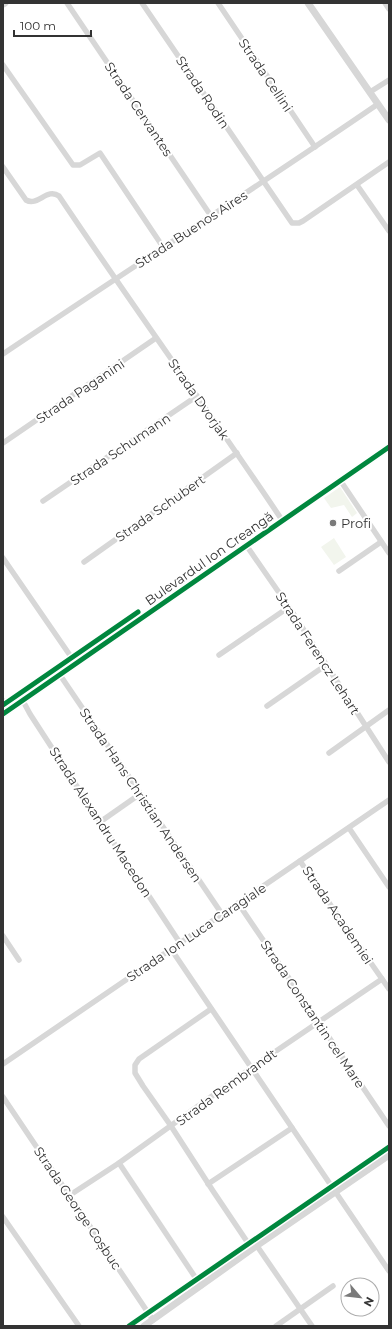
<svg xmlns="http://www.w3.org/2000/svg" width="392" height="1329" font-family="Montserrat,sans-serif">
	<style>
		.green { fill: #f2f5ed }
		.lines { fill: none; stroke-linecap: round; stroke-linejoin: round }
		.minor { stroke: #d7d7d7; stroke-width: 5.5 }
		.tertiary { stroke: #d7d7d7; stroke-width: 7 }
		.cycleway-casing { stroke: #fff; stroke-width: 8 }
		.cycleway { stroke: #00873e; stroke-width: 5 }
		.poi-dot { fill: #7a7a7a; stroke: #fff; stroke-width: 1.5 }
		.labels { text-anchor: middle; stroke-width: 4; stroke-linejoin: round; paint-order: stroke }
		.street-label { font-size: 13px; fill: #333; stroke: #fff }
		.poi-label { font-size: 13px; fill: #333; stroke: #fff; text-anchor: start }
	</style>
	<rect width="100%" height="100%" fill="#fff"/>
	<g class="green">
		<polygon points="340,487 357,513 352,517 344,505 331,508 324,498"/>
		<polygon points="334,538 346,557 334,565 321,547"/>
	</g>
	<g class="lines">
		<g class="minor">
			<polyline points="67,3 211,216"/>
			<polyline points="142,3 292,223 299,223 303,221 389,162"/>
			<polyline points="218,3 315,147"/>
			<polyline points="385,3 389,9"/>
			<polyline points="3,65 73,165 80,165 100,153 163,247"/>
			<polyline points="370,92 389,80"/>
			<path d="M 3,167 L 26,200 C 38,207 47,187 59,196 C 132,305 209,411 282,520"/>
			<polyline points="357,185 389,231"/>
			<path d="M 3,354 C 128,270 254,189 378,104"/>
			<polyline points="3,443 156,338"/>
			<polyline points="340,480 389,553"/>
			<polyline points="43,501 197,396"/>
			<polyline points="246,545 289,607 389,762"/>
			<polyline points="3,558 76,664"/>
			<polyline points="84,562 237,453"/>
			<polyline points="339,571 381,542"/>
			<polyline points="219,655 289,607"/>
			<polyline points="60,675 222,914"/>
			<polyline points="3,701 9,710"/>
			<polyline points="23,701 30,714 100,822 180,943"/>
			<polyline points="267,706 326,665"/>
			<polyline points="329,753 389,710"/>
			<polyline points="100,822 140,794"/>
			<polyline points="349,828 389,887"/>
			<polyline points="300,861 389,989"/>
			<polyline points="238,903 389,1126"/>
			<polyline points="3,936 19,960"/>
			<polyline points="171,949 389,1271"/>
			<polyline points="211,1009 139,1059 135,1065 135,1073 143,1086 171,1126 213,1191 252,1249"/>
			<polyline points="3,1064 389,800"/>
			<polyline points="3,1097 153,1320"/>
			<polyline points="119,1163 201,1286"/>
			<polyline points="208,1184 292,1128"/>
			<polyline points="70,1195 119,1163 251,1068 382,979"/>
			<polyline points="3,1217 79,1326"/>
			<polyline points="257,1246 312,1326"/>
			<polyline points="276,1326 333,1286"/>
		</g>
		<g class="tertiary">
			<polyline points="308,3 389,120"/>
			<polyline points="3,4 5,3"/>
			<polyline points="3,714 389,447"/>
			<polyline points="144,1326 252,1249 389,1155"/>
		</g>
		<g class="cycleway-casing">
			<g id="cycleway">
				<polyline points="3,705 138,612"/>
				<polyline points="3,714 389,447"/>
				<polyline points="129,1326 389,1147"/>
			</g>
		</g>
		<use href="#cycleway" class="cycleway"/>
	</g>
	<circle class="poi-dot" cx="333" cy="523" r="4"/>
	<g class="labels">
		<g class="street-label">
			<text transform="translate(266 75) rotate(56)" y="5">Strada Cellini</text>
			<text transform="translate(203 92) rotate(56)" y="5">Strada Rodin</text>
			<text transform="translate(139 109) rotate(56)" y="5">Strada Cervantes</text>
			<text transform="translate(191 229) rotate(-33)" y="5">Strada Buenos Aires</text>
			<text transform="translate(80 391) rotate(-34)" y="5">Strada Paganini</text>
			<text transform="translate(199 399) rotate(55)" y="5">Strada Dvorjak</text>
			<text transform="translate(120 449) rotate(-34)" y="5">Strada Schumann</text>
			<text transform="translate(160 508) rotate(-35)" y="5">Strada Schubert</text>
			<text transform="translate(209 558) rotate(-35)" y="5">Bulevardul Ion Creangă</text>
			<text transform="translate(318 653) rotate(57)" y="5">Strada Ferencz Lehart</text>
			<text transform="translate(141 795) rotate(56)" y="5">Strada Hans Christian Andersen</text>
			<text transform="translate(101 822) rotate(57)" y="5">Strada Alexandru Macedon</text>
			<text transform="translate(338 915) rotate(56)" y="5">Strada Academiei</text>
			<text transform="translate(196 932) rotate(-34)" y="5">Strada Ion Luca Caragiale</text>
			<text transform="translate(313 1014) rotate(56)" y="5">Strada Constantin cel Mare</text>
			<text transform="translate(226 1087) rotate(-36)" y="5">Strada Rembrandt</text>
			<text transform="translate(78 1208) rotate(56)" y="5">Strada George Coșbuc</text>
		</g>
		<g class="poi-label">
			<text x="341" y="528">Profi</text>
		</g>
	</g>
	<rect width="392" height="1329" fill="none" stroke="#333333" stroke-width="8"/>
	<g transform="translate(360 1297) rotate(118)"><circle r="19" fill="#ffffff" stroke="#adadad"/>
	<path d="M0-3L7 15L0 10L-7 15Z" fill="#7a7a7a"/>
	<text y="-6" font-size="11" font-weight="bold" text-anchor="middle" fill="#333333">N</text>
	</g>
	<path d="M14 30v6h77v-6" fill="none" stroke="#333333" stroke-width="2"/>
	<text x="20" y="30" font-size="12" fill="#333333" stroke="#ffffff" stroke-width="3" paint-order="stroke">100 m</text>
</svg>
